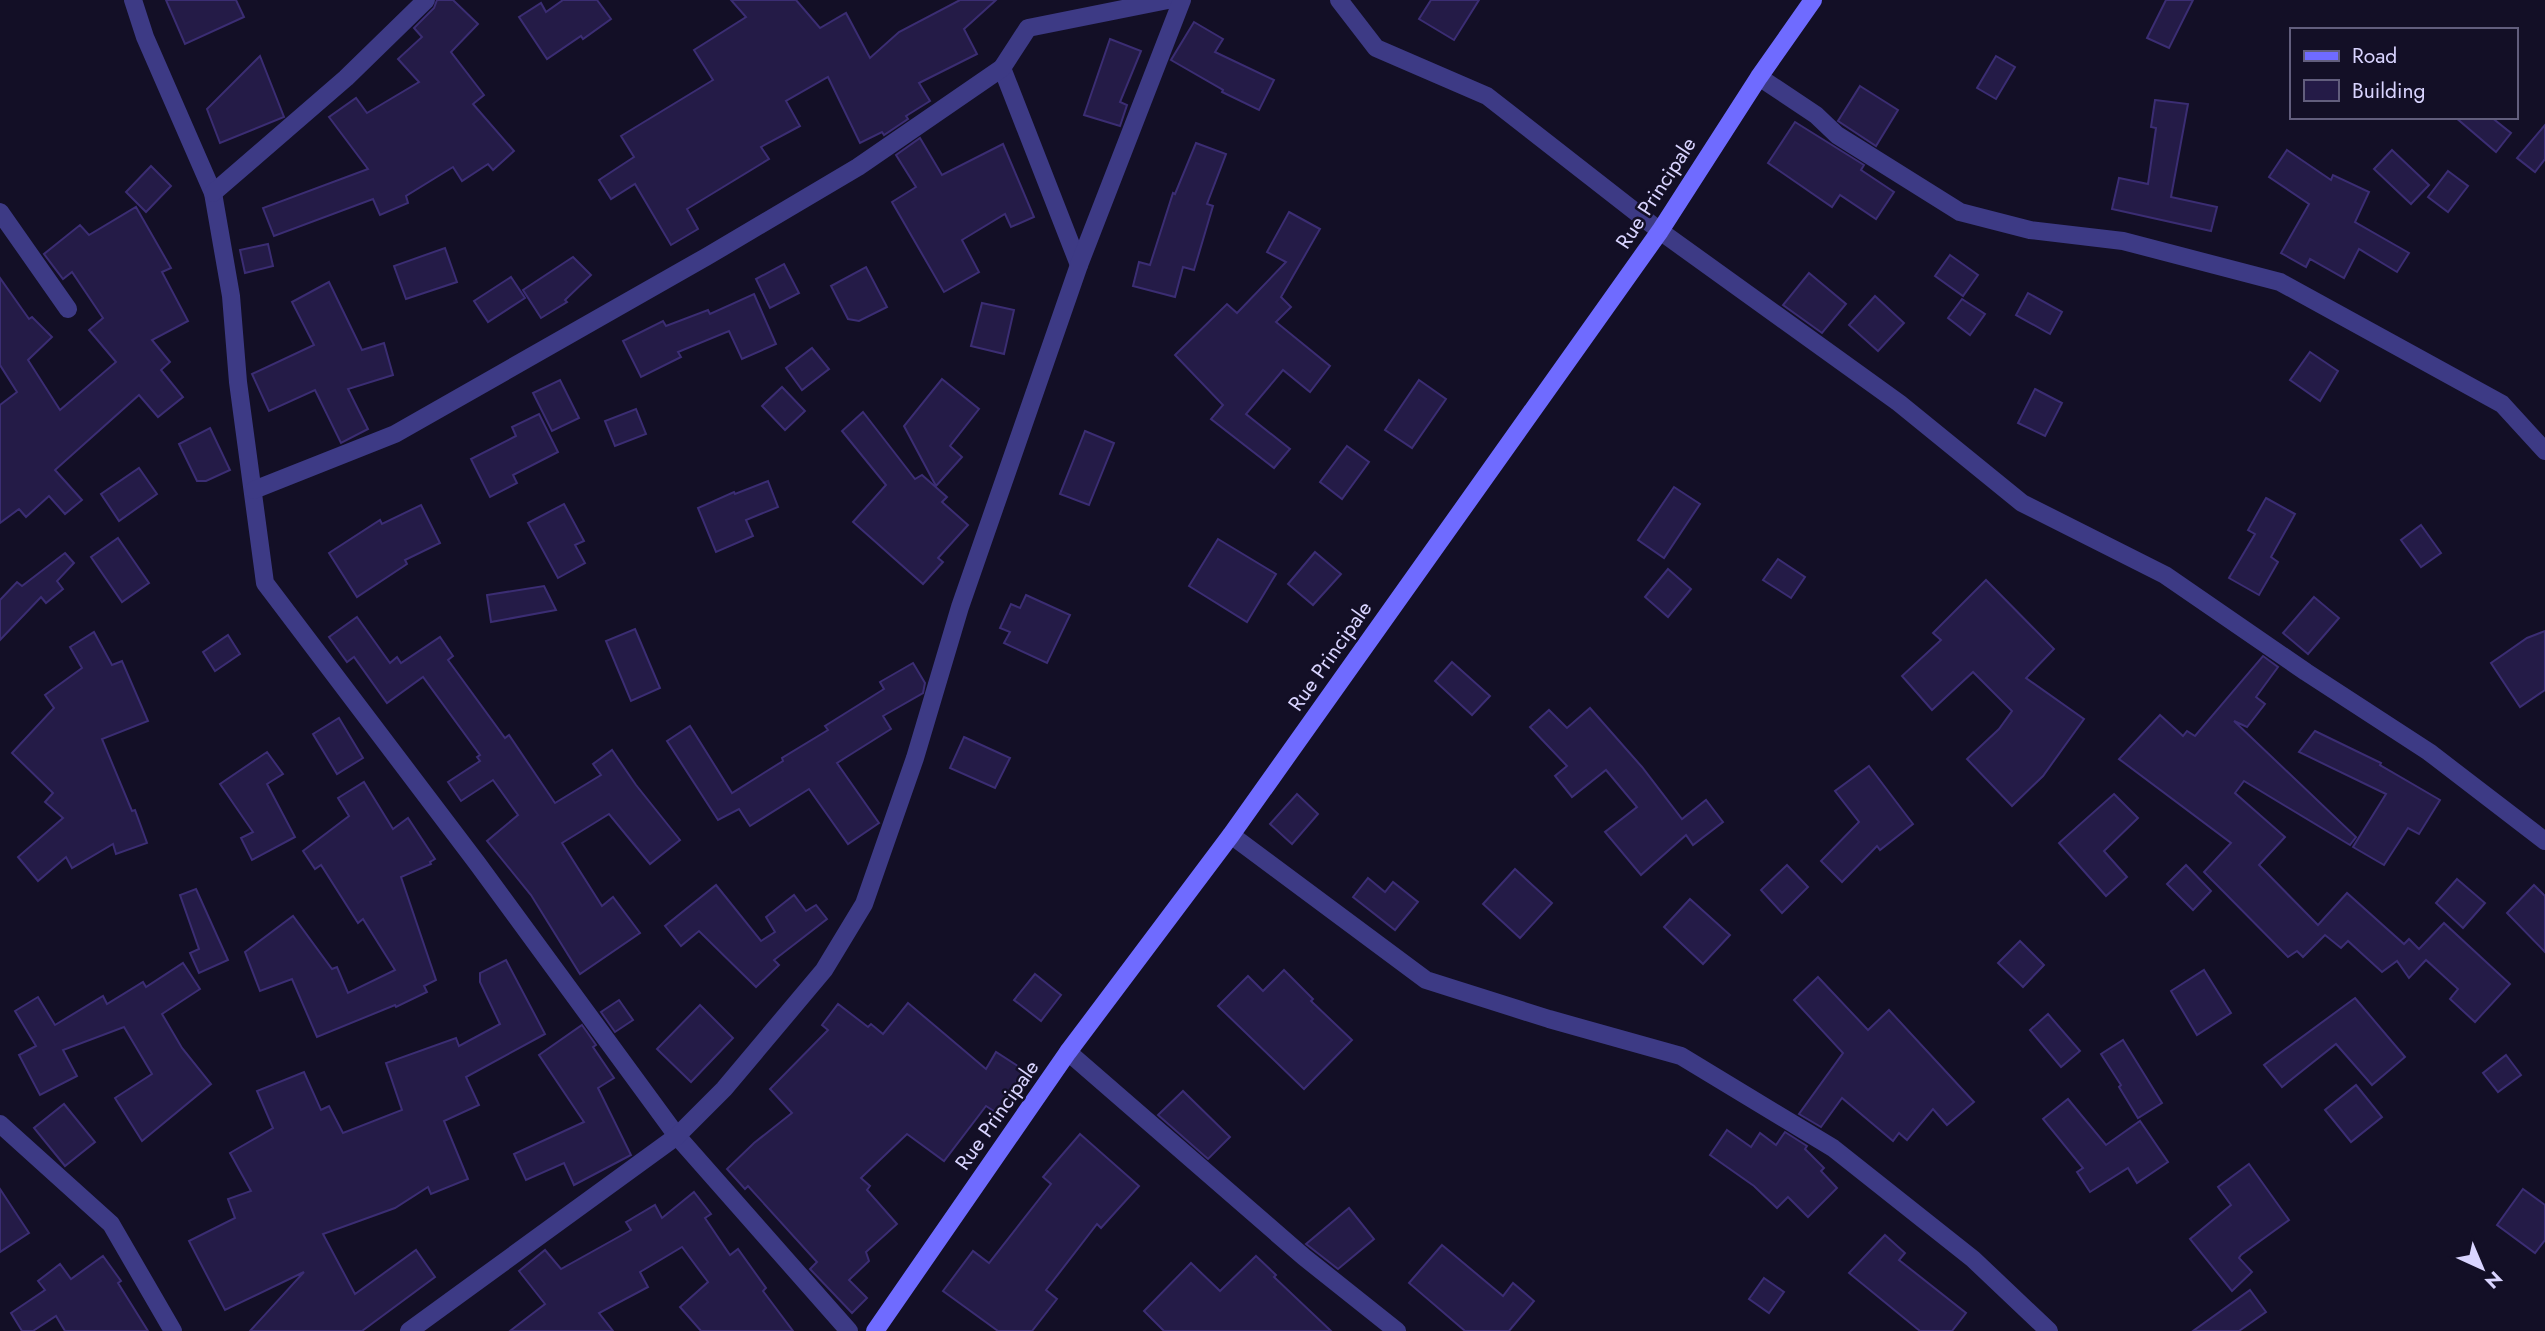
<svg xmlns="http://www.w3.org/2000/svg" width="2545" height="1331" font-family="Jost,sans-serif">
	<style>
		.building { fill: #241b47; stroke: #3b2d73; stroke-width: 2 }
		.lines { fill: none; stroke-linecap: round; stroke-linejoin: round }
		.minor { stroke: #3d3a85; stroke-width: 18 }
		.secondary { stroke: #6f6bff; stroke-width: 18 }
		.labels { text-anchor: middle; stroke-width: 5; stroke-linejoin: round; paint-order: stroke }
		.street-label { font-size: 21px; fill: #d9d4ff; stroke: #130f26 }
	</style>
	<rect width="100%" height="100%" fill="#130f26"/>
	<g class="building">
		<polygon points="166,0 236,0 244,17 185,44"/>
		<polygon points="437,0 453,0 478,24 451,52 484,95 473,104 514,151 493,170 488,164 462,181 453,167 406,196 408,203 380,215 373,199 274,236 263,208 368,169 329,117 356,98 367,113 419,82 398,59 422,37 414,28 434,8"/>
		<polygon points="563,0 597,0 611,19 583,39 581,36 547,59 519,17 541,3 546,12"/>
		<polygon points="731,0 796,0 820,28 846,13 870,58 899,32 960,0 996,0 964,29 977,54 919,83 930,101 906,116 908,119 884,135 882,132 860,143 828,77 786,101 800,126 761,147 769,159 687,209 698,229 671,245 635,184 611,199 599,180 634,157 621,136 713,80 694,50 746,17"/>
		<polygon points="1431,0 1479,0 1454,40 1419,19"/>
		<polygon points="2166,0 2193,0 2169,48 2147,38"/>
		<polygon points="1194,22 1223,39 1215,52 1274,80 1259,110 1222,92 1223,90 1171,60"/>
		<polygon points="1110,39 1141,51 1120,102 1127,105 1120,126 1084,115"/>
		<polygon points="260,56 284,117 220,143 207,109"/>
		<polygon points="1996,56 2015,67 1996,99 1977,88"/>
		<polygon points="1860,86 1898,110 1876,146 1838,121"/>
		<polygon points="2155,100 2188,104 2171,197 2217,207 2211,231 2112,209 2119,178 2148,184 2156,128 2151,127"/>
		<polygon points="2455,117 2491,117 2511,133 2496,152"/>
		<polygon points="1795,122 1864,165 1861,170 1894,192 1876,219 1840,195 1832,207 1768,163"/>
		<polygon points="2545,125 2545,159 2535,172 2517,158"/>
		<polygon points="920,138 942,175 1003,144 1034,217 1011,227 1005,214 962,240 979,272 944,292 892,202 916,187 896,155"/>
		<polygon points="1196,143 1226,154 1207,204 1213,206 1194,270 1183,267 1175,297 1133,286 1139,262 1150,265 1173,193 1175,194"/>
		<polygon points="2287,150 2331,180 2333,175 2369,192 2355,222 2409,253 2397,272 2359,249 2344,278 2310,259 2306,267 2281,253 2309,204 2269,177"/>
		<polygon points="2392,150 2429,185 2411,204 2374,169"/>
		<polygon points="151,166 171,186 146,212 126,192"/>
		<polygon points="2448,171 2468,186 2448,212 2428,197"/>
		<polygon points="136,207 171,268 162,272 188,321 152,340 170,362 161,370 183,397 158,417 139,395 55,470 82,500 65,514 49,496 26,517 19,509 0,523 0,405 17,392 0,365 0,278 29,319 32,317 52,337 28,360 60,410 116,362 89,330 103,318 72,272 63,279 44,254 80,225 89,235"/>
		<polygon points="1289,212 1320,229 1281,297 1291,307 1276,322 1330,366 1310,392 1283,370 1246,414 1290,449 1274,468 1211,419 1223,405 1175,355 1227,304 1237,313 1286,262 1267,252"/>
		<polygon points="268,244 273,266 245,273 240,250"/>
		<polygon points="445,248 457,282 406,299 394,266"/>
		<polygon points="1950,255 1978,275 1963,296 1935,276"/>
		<polygon points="573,257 591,275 565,300 567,302 541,318 523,290"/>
		<polygon points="784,264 799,293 770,308 756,279"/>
		<polygon points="866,267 887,307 859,321 848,319 831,286"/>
		<polygon points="1809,273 1846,304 1822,333 1783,305"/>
		<polygon points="511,277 525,298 488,322 474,301"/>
		<polygon points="329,282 362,350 384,343 393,375 348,389 368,429 341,443 315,390 269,411 252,374 314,345 292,302"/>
		<polygon points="2028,293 2062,312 2050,334 2016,315"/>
		<polygon points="754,294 776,344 742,359 729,331 678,352 681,357 641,377 623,341 663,321 666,326 708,310 710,314"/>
		<polygon points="1875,296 1904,323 1878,351 1849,325"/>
		<polygon points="1962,299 1985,314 1970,335 1948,318"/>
		<polygon points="982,303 1014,310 1004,354 971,346"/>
		<polygon points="812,348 829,369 802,390 786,368"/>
		<polygon points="2310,352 2338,371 2320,401 2290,380"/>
		<polygon points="942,379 979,409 950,446 962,457 936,486 904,426"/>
		<polygon points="560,380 579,418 552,431 533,393"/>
		<polygon points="1419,380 1446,399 1412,448 1385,430"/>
		<polygon points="782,387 805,411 785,430 762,406"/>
		<polygon points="2035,389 2062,403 2045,436 2018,423"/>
		<polygon points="636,409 646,434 615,446 605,421"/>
		<polygon points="863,412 915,479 922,475 947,497 942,502 968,525 938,558 943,562 923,584 853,522 886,485 842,431"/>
		<polygon points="539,414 558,452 513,475 517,483 490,497 471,459 516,436 512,427"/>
		<polygon points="210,428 230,470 206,481 197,481 179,444"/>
		<polygon points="1085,431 1114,443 1089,505 1060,494"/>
		<polygon points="1347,446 1369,462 1342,499 1320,482"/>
		<polygon points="139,468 157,494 119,521 101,494"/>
		<polygon points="768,481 778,507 746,520 753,536 716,552 698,508 734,492 735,494"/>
		<polygon points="1674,487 1700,504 1664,558 1638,540"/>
		<polygon points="2266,498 2295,514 2271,557 2278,562 2259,595 2229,578 2255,534 2248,530"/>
		<polygon points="564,504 584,541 575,545 585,563 558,578 528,523"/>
		<polygon points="421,505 440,543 405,560 407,564 357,597 329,553 380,520 382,524"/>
		<polygon points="2421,525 2441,553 2421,567 2401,540"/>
		<polygon points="118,538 149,583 122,602 91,557"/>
		<polygon points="1218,539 1276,574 1247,622 1189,586"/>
		<polygon points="1315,552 1341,574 1313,605 1288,584"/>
		<polygon points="65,553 74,563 57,581 63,589 46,603 41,597 0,640 0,600 17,582 22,586"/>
		<polygon points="1778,559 1805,577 1791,598 1763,580"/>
		<polygon points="1668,569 1691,589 1668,617 1645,597"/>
		<polygon points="1986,580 2054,649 2026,678 2084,719 2043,776 2012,806 1967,759 1999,729 2012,711 1973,672 1932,710 1902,676 1941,640 1933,633"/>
		<polygon points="544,586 556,610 491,622 487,595"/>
		<polygon points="1026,595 1070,615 1047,663 1004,643 1010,632 1000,628 1011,604 1020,608"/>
		<polygon points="2314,597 2339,618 2308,654 2283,633"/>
		<polygon points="357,617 390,663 397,657 401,663 440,637 453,656 448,660 505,738 509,735 555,803 601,775 593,764 612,750 636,785 680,840 650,864 609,814 562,843 602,906 613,897 640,933 580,974 531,895 487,841 518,815 493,780 461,801 448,782 480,761 477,757 480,755 423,677 387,703 354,657 347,662 329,637"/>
		<polygon points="635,629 660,688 631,701 606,641"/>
		<polygon points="2545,631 2545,690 2520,707 2491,663 2527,638"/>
		<polygon points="94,632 112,665 122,661 148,721 102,739 132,811 135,810 147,843 116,854 113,844 72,868 66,857 38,881 18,857 63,818 45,802 53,793 12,753 54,708 45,695 82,668 70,647"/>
		<polygon points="228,635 240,654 215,671 203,652"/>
		<polygon points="2263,656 2278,667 2256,697 2265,704 2247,727 2234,721 2356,837 2350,845 2244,781 2235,793 2285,837 2259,865 2318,925 2347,893 2404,944 2409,939 2419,949 2444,923 2510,984 2475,1022 2450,999 2458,989 2426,960 2409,978 2397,961 2382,972 2348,941 2341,948 2325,935 2303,957 2297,951 2288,957 2204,872 2231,843 2119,759 2160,715 2183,736 2187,731 2195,736"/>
		<polygon points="1452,662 1490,696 1472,715 1435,681"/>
		<polygon points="913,663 925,683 923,693 883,716 891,729 837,763 879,823 848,844 809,789 750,826 739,809 718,820 667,741 690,726 732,793 783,761 782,758 828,730 825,726 884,689 880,682"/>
		<polygon points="1590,708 1642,767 1682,819 1706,800 1723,822 1693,845 1686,835 1641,875 1605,832 1637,807 1606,770 1572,797 1555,776 1567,766 1530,727 1549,710 1567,728"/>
		<polygon points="339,718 363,758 337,774 313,734"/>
		<polygon points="2315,731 2381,763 2380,765 2440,800 2419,834 2408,828 2384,865 2353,847 2386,794 2299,752"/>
		<polygon points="964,737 1010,758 995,788 950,768"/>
		<polygon points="267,752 283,774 267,784 295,837 252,860 241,838 253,832 220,784"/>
		<polygon points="1869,766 1913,824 1880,850 1877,846 1842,882 1821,861 1859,822 1835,791"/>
		<polygon points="364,782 393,829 408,818 435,859 430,862 431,864 401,877 436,980 424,986 427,992 396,1007 395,1005 317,1037 292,979 260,991 245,952 293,916 332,969 337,967 348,993 395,970 363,919 358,923 321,865 315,869 303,851 349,816 338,798"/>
		<polygon points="1297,794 1318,814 1292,844 1270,824"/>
		<polygon points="2114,794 2138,818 2104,851 2127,877 2106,896 2059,843"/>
		<polygon points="1787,865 1808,887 1782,913 1761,890"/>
		<polygon points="2186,865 2211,891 2193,910 2167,884"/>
		<polygon points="1515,869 1552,903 1520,938 1483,904"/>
		<polygon points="1368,878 1385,892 1393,882 1418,902 1395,930 1353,897"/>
		<polygon points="2457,879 2485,903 2463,928 2436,903"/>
		<polygon points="716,885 761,941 775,932 766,917 794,895 806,911 816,905 827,919 774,960 779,965 756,987 699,931 681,946 665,926"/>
		<polygon points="2534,885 2545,896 2545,952 2507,913"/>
		<polygon points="196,889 228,960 199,973 190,953 199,949 180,895"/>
		<polygon points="1690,899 1730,935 1703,964 1664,927"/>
		<polygon points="2020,941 2044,965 2023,987 1998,963"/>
		<polygon points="506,960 545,1034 466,1077 479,1105 444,1121 468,1179 431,1194 428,1187 395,1208 323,1234 355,1294 416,1250 435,1277 362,1331 250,1331 304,1272 225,1310 189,1241 235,1218 228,1199 251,1191 230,1153 273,1128 257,1091 304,1072 321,1110 329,1106 343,1133 402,1110 386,1063 456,1038 459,1046 500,1024 480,982 480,973"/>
		<polygon points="183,963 200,989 162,1014 182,1048 211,1084 142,1141 115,1098 152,1074 124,1027 63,1050 77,1076 40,1095 19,1055 36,1046 15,1011 38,997 55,1025 103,996 107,1004 143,982 146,987"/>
		<polygon points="1284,970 1313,999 1311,1001 1352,1040 1304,1089 1218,1006 1248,976 1263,991"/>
		<polygon points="2204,970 2231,1013 2197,1035 2171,991"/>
		<polygon points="1035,974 1061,995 1041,1021 1014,1000"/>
		<polygon points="1818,977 1868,1030 1889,1010 1974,1102 1947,1125 1933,1109 1907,1140 1899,1133 1893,1141 1842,1098 1821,1127 1799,1114 1843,1053 1794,1000"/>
		<polygon points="2355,998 2405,1057 2372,1085 2336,1044 2282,1087 2264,1065"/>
		<polygon points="619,1000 633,1020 615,1032 601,1012"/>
		<polygon points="908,1003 986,1069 996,1052 1024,1070 997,1113 986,1106 944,1161 907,1134 861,1178 870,1186 867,1190 897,1224 866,1252 869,1261 849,1280 867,1298 852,1313 810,1269 817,1262 748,1186 745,1189 727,1169 754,1143 792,1113 770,1089 828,1030 822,1025 838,1004 868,1027 871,1024 883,1034"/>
		<polygon points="700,1005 733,1038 691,1082 657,1049"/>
		<polygon points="2048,1014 2080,1051 2061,1067 2030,1030"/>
		<polygon points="582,1025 596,1045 593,1047 614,1078 598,1088 631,1155 574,1185 564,1163 526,1180 514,1154 584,1122 539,1055"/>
		<polygon points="2123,1040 2162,1103 2138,1118 2119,1087 2121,1085 2101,1054"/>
		<polygon points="2506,1055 2521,1075 2498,1092 2483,1073"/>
		<polygon points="2356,1085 2382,1117 2351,1142 2325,1110"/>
		<polygon points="1183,1091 1230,1137 1208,1159 1158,1115"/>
		<polygon points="2068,1099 2106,1145 2140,1121 2168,1162 2137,1183 2128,1168 2090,1192 2077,1172 2083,1168 2043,1119"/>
		<polygon points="64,1104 95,1142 65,1166 34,1128"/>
		<polygon points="1727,1130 1751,1147 1760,1133 1776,1145 1785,1132 1807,1146 1805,1149 1824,1168 1821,1171 1837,1188 1808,1217 1788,1197 1777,1208 1754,1186 1710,1155"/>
		<polygon points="1080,1134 1139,1186 1101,1228 1097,1224 1046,1290 1057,1299 1032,1331 998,1331 943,1291 973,1251 989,1263 1051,1184 1043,1177"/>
		<polygon points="2249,1164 2289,1220 2241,1255 2239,1258 2252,1272 2232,1291 2190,1239 2231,1205 2218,1187"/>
		<polygon points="0,1189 29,1233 0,1252"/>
		<polygon points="2523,1189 2545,1205 2545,1240 2535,1253 2497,1225"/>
		<polygon points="694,1192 711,1214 705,1218 730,1255 738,1249 766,1288 763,1291 793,1331 701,1331 680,1307 708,1282 682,1247 640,1272 648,1287 599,1313 613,1331 510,1331 545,1304 519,1271 545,1250 561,1269 631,1230 626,1222 655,1205 662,1218"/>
		<polygon points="1349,1208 1374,1239 1338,1269 1306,1244"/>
		<polygon points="1885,1235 1905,1253 1899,1260 1966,1313 1952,1331 1920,1331 1849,1273"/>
		<polygon points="1442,1245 1503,1296 1513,1283 1534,1301 1509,1331 1465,1331 1409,1283"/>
		<polygon points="103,1256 121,1281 118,1283 148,1331 65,1331 56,1316 33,1331 22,1331 11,1313 45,1290 38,1281 60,1264 71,1279"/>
		<polygon points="1256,1256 1276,1275 1274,1277 1331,1331 1164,1331 1144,1311 1191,1263 1220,1291"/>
		<polygon points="1764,1278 1784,1292 1769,1313 1749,1299"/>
		<polygon points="2250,1290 2266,1312 2239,1331 2193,1331"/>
	</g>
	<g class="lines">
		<g class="minor">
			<polyline points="133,0 145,37 213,193 231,296 238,382 265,583 477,863 677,1136 849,1331"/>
			<polyline points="1339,0 1376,48 1487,96 1660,231 1899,403 2022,503 2165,575 2306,672 2429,752 2545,841"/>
			<polyline points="1002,68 1079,265"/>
			<polyline points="1759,77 1816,115 1837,135 1960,212 2030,230 2123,241 2280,282 2502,404 2545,451"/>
			<polyline points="213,193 346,78 426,0"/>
			<polyline points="0,212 68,309"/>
			<polyline points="254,490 395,434 706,257 858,167 1002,68 1028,28 1168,0"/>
			<polyline points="1231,835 1426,980 1549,1019 1681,1056 1833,1148 1973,1259 2049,1331"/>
			<polyline points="1068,1052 1304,1257 1397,1331"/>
			<polyline points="0,1124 111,1224 173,1331"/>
			<polyline points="409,1331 677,1136 724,1089 824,970 864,904 915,758 960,607 1079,265 1182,0"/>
		</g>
		<polyline class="secondary" points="875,1331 1068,1052 1231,835 1660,231 1759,77 1813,0"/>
	</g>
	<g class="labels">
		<g class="street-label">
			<text transform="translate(1656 193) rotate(-57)" y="7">Rue Principale</text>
			<text transform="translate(1330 656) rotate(-55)" y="7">Rue Principale</text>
			<text transform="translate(997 1115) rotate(-55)" y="7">Rue Principale</text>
		</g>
	</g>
	<rect x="2290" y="28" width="228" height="91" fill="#130f26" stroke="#625e7d" stroke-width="2"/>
	<rect x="2304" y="51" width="35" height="10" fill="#6f6bff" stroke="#625e7d" stroke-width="2"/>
	<text x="2352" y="63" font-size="21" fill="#d9d4ff">Road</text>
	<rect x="2304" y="80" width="35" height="21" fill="#241b47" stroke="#625e7d" stroke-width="2"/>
	<text x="2352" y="98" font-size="21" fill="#d9d4ff">Building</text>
	<g transform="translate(2482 1268) rotate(136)" stroke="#130f26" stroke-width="5" paint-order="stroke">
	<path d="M0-5L12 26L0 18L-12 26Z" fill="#d9d4ff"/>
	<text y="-10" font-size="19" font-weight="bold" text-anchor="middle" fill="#d9d4ff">N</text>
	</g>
</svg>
